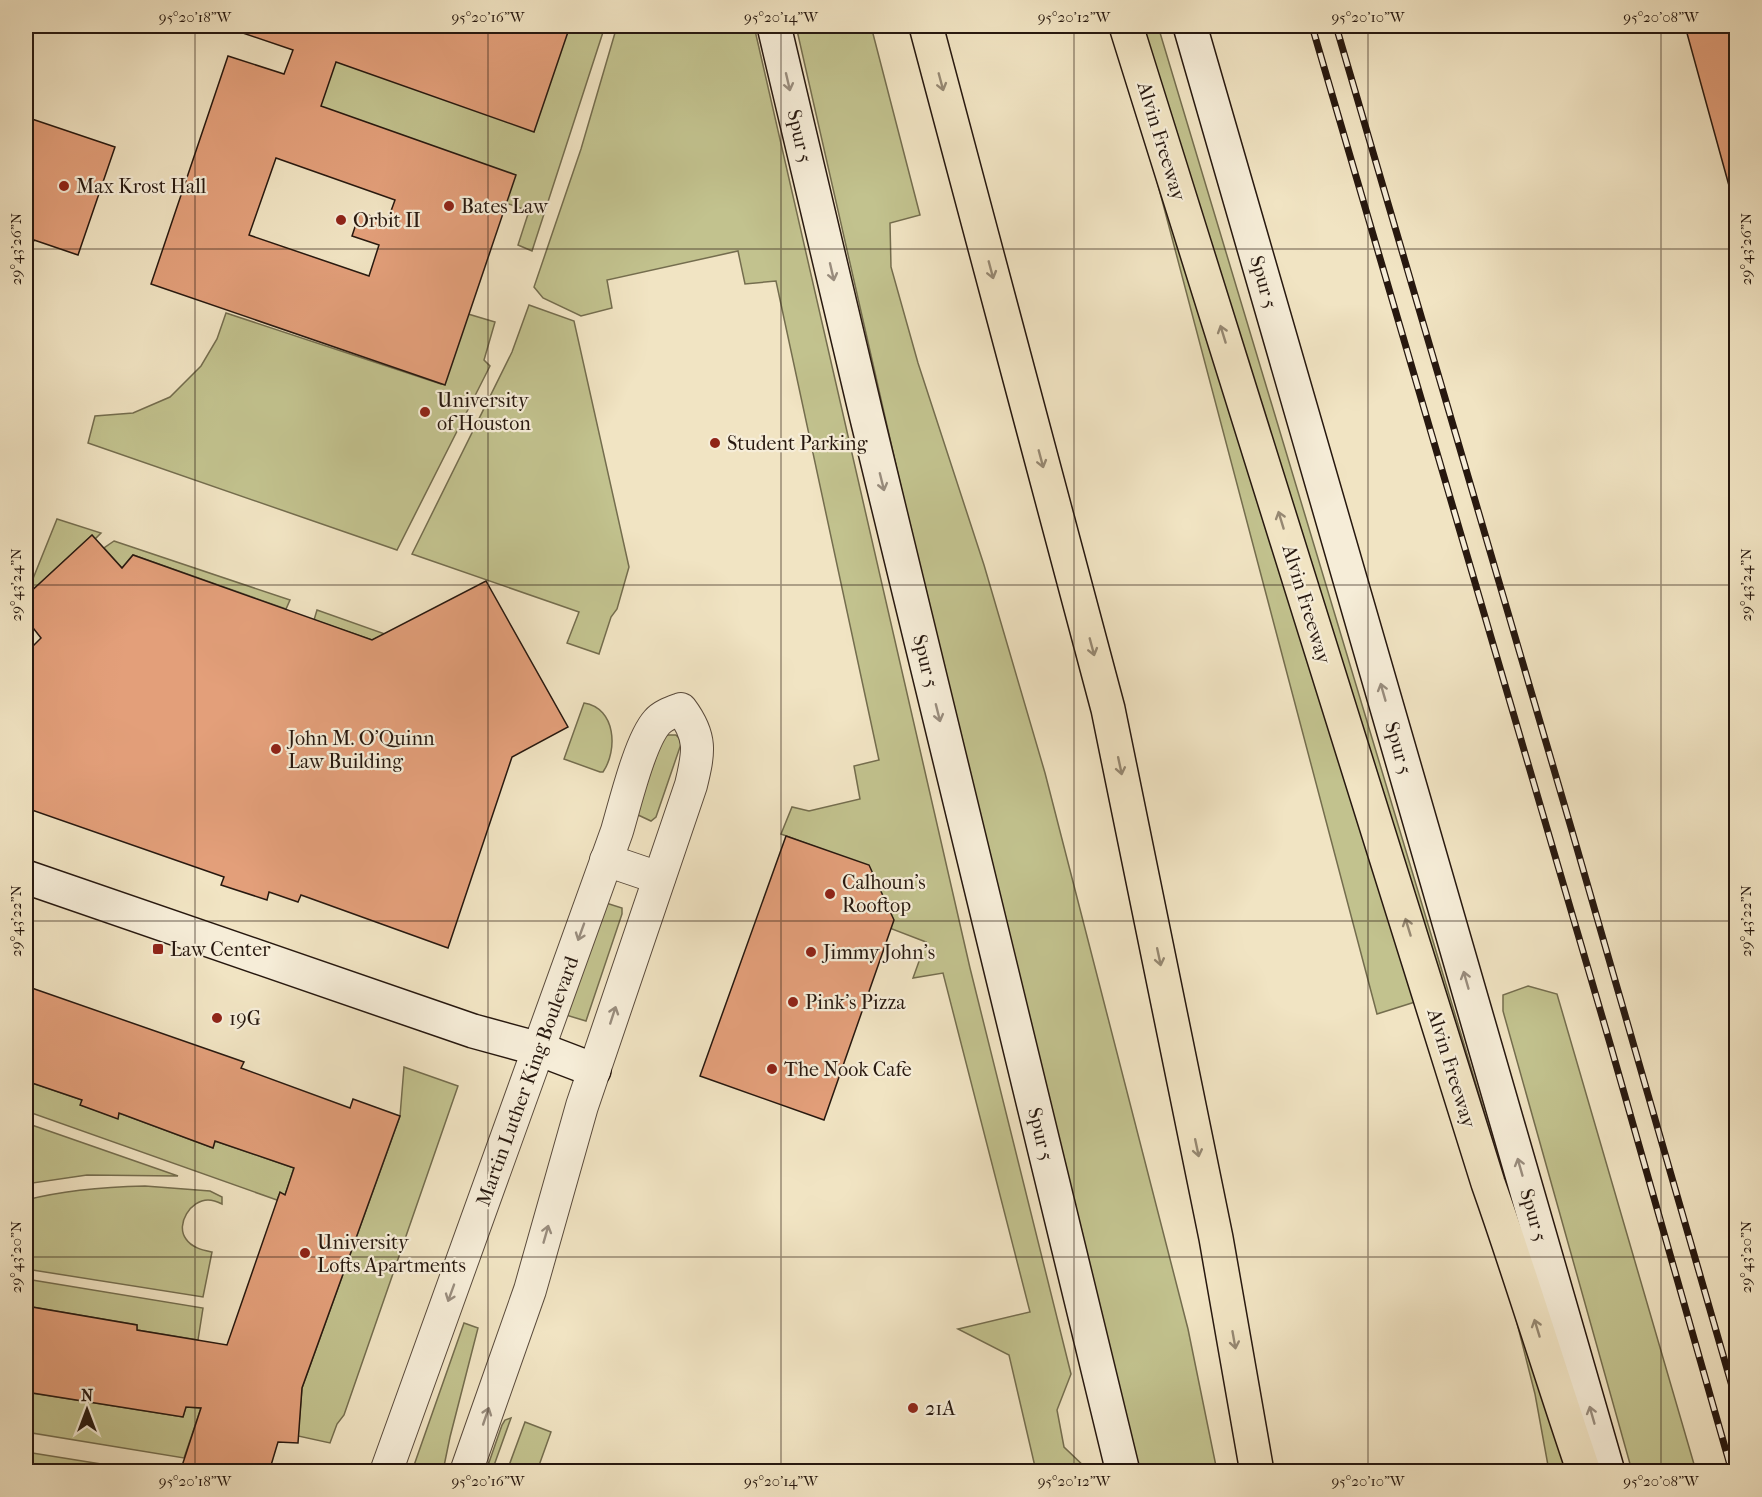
<svg xmlns="http://www.w3.org/2000/svg" width="1762" height="1497" font-family="'IM FELL French Canon',serif">
	<style>
		.green { fill: #c2c28e; stroke: #746d4e; stroke-width: 1.5 }
		.building { fill: #e39f7a; stroke: #27180f; stroke-width: 1.5; fill-rule: evenodd }
		.lines { fill: none; stroke-linecap: round; stroke-linejoin: round }
		.street-casing { stroke: #5a4b3c; stroke-width: 34 }
		.secondary-casing { stroke: #27180f; stroke-width: 36 }
		.highway-casing { stroke: #27180f; stroke-width: 36 }
		.street { stroke: #f6edd8; stroke-width: 32 }
		.secondary { stroke: #f6edd8; stroke-width: 33 }
		.highway { stroke: #f1e4c3; stroke-width: 33 }
		.rail-casing { stroke: #27180f; stroke-width: 7 }
		.rail { stroke: #f6edd8; stroke-width: 4.5; stroke-dasharray: 14; stroke-linecap: butt }
		.oneway { stroke: #998d7e }
		.oneway2 { stroke: #968872 }
		.ticks { fill: none; stroke: #27180f; stroke-width: 1.5; stroke-opacity: 0.45 }
		.poi-dot { fill: #8f2418; stroke: #f6edd8; stroke-width: 2 }
		.labels { text-anchor: middle; stroke-width: 4.5; stroke-linejoin: round; paint-order: stroke }
		.street-label { font-size: 20px; fill: #27180f; stroke: #f6edd8 }
		.poi-label { font-size: 20px; fill: #27180f; stroke: #f6edd8; text-anchor: start }
		.neatline { fill: none; stroke: #27180f; stroke-width: 2 }
		.ticks-label { font-size: 15px; text-anchor: middle; fill: #27180f }
	</style>
	<rect width="100%" height="100%" fill="#f1e4c3"/>
	<filter id="stains"><feTurbulence type="fractalNoise" baseFrequency=".00333" numOctaves="4"/><feColorMatrix values="0 0 0 0 .2 0 0 0 0 .09 0 0 0 0 .02 0 0 0 .5 -.17"/></filter>
	<radialGradient id="worn" r=".72"><stop offset=".6" stop-color="#630" stop-opacity="0"/><stop offset="1" stop-color="#630" stop-opacity=".3"/></radialGradient>
	<g class="green">
		<polygon points="567,26 605,26 532,251 518,245 529,211 506,203 319,109 335,59 532,130"/>
		<polygon points="617,26 754,26 970,968 1071,1374 1057,1410 1064,1447 1089,1471 1036,1471 1009,1355 958,1329 1030,1312 943,973 913,978 926,942 892,929 862,864 781,834 792,807 809,811 860,799 854,766 879,760 776,281 745,284 738,251 607,280 612,308 581,316 543,298 534,287 581,149"/>
		<polygon points="796,26 871,26 920,215 890,223 891,267 918,363 984,565 1045,773 1188,1329 1217,1471 1139,1471 947,689"/>
		<polygon points="1116,26 1158,26 1491,1134 1586,1471 1549,1471 1535,1394 1434,996 1377,1014"/>
		<polygon points="529,305 574,321 629,567 617,609 611,617 599,654 567,643 579,612 412,554 512,352"/>
		<polygon points="226,313 441,384 468,314 495,322 484,360 490,366 397,550 88,443 95,416 133,413 170,397 201,366 217,339"/>
		<polygon points="57,519 101,533 95,539 92,535 26,596"/>
		<polygon points="114,541 290,600 286,609 133,555 122,568 104,548"/>
		<polygon points="317,610 385,634 372,640 314,620"/>
		<path d="M 584,703 C 616,708 618,750 603,772 L 600,772 L 564,759 Z"/>
		<polygon points="667,735 676,735 679,738 681,744 656,817 651,821 636,814 662,740"/>
		<polygon points="606,903 622,908 622,914 586,1021 566,1015"/>
		<polygon points="1528,986 1557,994 1696,1471 1632,1471 1503,1011 1503,995"/>
		<polygon points="404,1067 458,1086 344,1415 337,1424 330,1443 298,1436 302,1388 400,1116"/>
		<polygon points="26,1081 82,1100 81,1105 117,1118 119,1113 213,1148 215,1141 294,1168 285,1195 280,1193 277,1200 26,1111"/>
		<polygon points="26,1123 178,1176 87,1175 26,1184"/>
		<path d="M 145,1186 L 210,1191 L 222,1197 L 222,1204 C 218,1202 213,1200 208,1200 C 191,1200 175,1224 186,1239 C 192,1248 203,1250 212,1252 L 203,1297 L 26,1269 L 26,1200 C 65,1190 104,1187 145,1186 Z"/>
		<polygon points="26,1279 203,1308 198,1340 137,1330 137,1325 26,1306"/>
		<polygon points="464,1323 478,1328 450,1437 443,1471 412,1471"/>
		<polygon points="26,1392 183,1417 186,1407 201,1408 184,1458 26,1432"/>
		<polygon points="511,1418 492,1471 486,1471 502,1425 505,1420"/>
		<polygon points="525,1422 551,1432 537,1471 507,1471"/>
		<polygon points="26,1452 145,1471 26,1471"/>
	</g>
	<g class="building">
		<path d="M 239,26 L 570,26 L 534,132 L 336,62 L 321,106 L 516,175 L 445,385 L 151,284 L 228,56 L 284,74 L 293,50 L 237,31 ZM 276,158 L 395,200 L 387,222 L 360,212 L 352,236 L 379,245 L 369,276 L 249,235 Z"/>
		<polygon points="1685,26 1736,26 1736,211"/>
		<polygon points="26,117 115,147 78,255 34,240 26,265"/>
		<polygon points="92,535 122,568 133,555 372,640 486,581 568,727 512,757 448,948 301,895 298,902 269,892 267,900 221,885 224,877 26,808 26,653 41,638 26,619 26,596"/>
		<polygon points="786,836 869,865 894,920 824,1120 700,1076"/>
		<polygon points="26,986 244,1062 241,1068 350,1108 353,1099 400,1116 302,1388 298,1443 278,1442 269,1472 180,1472 201,1408 186,1407 183,1417 26,1392 26,1306 137,1325 137,1330 227,1345 280,1192 285,1195 294,1168 215,1141 213,1148 119,1113 118,1119 80,1105 82,1100 26,1081"/>
	</g>
	<g class="lines">
		<g class="street-casing">
			<g id="street">
				<polyline points="606,860 659,878"/>
				<path d="M 386,1472 L 617,831 C 625,804 640,741 657,722 C 663,715 673,712 681,709 C 702,737 699,752 691,785 L 582,1106 L 530,1290 L 466,1472"/>
			</g>
		</g>
		<g class="secondary-casing">
			<g id="secondary">
				<polyline points="774,26 866,414 1123,1472"/>
				<polyline points="1190,26 1608,1472"/>
				<polyline points="26,877 473,1031 539,1049 594,1070"/>
			</g>
		</g>
		<g class="highway-casing">
			<g id="highway">
				<polyline points="926,26 1108,709 1216,1238 1257,1472"/>
				<path d="M 1126,26 L 1488,1183 C 1522,1279 1551,1376 1584,1472"/>
			</g>
		</g>
		<use href="#street" class="street"/>
		<use href="#secondary" class="secondary"/>
		<use href="#highway" class="highway"/>
		<g class="rail-casing">
			<g id="rail">
				<polyline points="1312,26 1611,1047 1732,1472"/>
				<polyline points="1336,26 1572,831 1736,1400"/>
			</g>
		</g>
		<use href="#rail" class="rail"/>
	</g>
	<defs><path id="oneway-shaft" d="M-6 0H5M1.5-3L5.5 0L1.5 3" fill="none" stroke-width="1.6" stroke-linecap="round" stroke-linejoin="round" transform="scale(1.5)"/></defs>
	<g class="oneway">
		<use href="#oneway-shaft" transform="translate(788 82) rotate(77)"/>
		<use href="#oneway-shaft" transform="translate(832 272) rotate(77)"/>
		<use href="#oneway-shaft" transform="translate(882 482) rotate(76)"/>
		<use href="#oneway-shaft" transform="translate(1383 692) rotate(-106)"/>
		<use href="#oneway-shaft" transform="translate(938 713) rotate(76)"/>
		<use href="#oneway-shaft" transform="translate(581 932) rotate(110)"/>
		<use href="#oneway-shaft" transform="translate(1466 980) rotate(-106)"/>
		<use href="#oneway-shaft" transform="translate(613 1015) rotate(-72)"/>
		<use href="#oneway-shaft" transform="translate(1520 1167) rotate(-106)"/>
		<use href="#oneway-shaft" transform="translate(546 1234) rotate(-74)"/>
		<use href="#oneway-shaft" transform="translate(451 1293) rotate(110)"/>
		<use href="#oneway-shaft" transform="translate(1592 1415) rotate(-106)"/>
		<use href="#oneway-shaft" transform="translate(486 1416) rotate(-71)"/>
	</g>
	<g class="oneway2">
		<use href="#oneway-shaft" transform="translate(941 82) rotate(75)"/>
		<use href="#oneway-shaft" transform="translate(991 270) rotate(75)"/>
		<use href="#oneway-shaft" transform="translate(1223 334) rotate(-107)"/>
		<use href="#oneway-shaft" transform="translate(1041 459) rotate(75)"/>
		<use href="#oneway-shaft" transform="translate(1281 520) rotate(-107)"/>
		<use href="#oneway-shaft" transform="translate(1092 647) rotate(75)"/>
		<use href="#oneway-shaft" transform="translate(1120 766) rotate(78)"/>
		<use href="#oneway-shaft" transform="translate(1408 927) rotate(-107)"/>
		<use href="#oneway-shaft" transform="translate(1159 957) rotate(78)"/>
		<use href="#oneway-shaft" transform="translate(1197 1148) rotate(78)"/>
		<use href="#oneway-shaft" transform="translate(1537 1328) rotate(-107)"/>
		<use href="#oneway-shaft" transform="translate(1234 1340) rotate(80)"/>
	</g>
	<path class="ticks" d="M 195,26 L 195,1472M 488,26 L 488,1472M 781,26 L 781,1472M 1074,26 L 1074,1472M 1368,26 L 1368,1472M 1661,26 L 1661,1472M 26,249 L 1736,249M 26,585 L 1736,585M 26,921 L 1736,921M 26,1257 L 1736,1257"/>
	<g class="poi-dot">
		<circle cx="64" cy="186" r="6"/>
		<circle cx="449" cy="206" r="6"/>
		<circle cx="341" cy="220" r="6"/>
		<circle cx="425" cy="412" r="6"/>
		<circle cx="715" cy="443" r="6"/>
		<circle cx="276" cy="749" r="6"/>
		<circle cx="830" cy="894" r="6"/>
		<rect x="152" y="943" width="12" height="12" rx="3"/>
		<circle cx="811" cy="952" r="6"/>
		<circle cx="793" cy="1002" r="6"/>
		<circle cx="217" cy="1018" r="6"/>
		<circle cx="772" cy="1069" r="6"/>
		<circle cx="305" cy="1253" r="6"/>
		<circle cx="913" cy="1408" r="6"/>
	</g>
	<g class="labels">
		<g class="street-label">
			<text transform="translate(800 136) rotate(77)" y="7">Spur 5</text>
			<text transform="translate(1162 141) rotate(73)" y="7">Alvin Freeway</text>
			<text transform="translate(1264 282) rotate(74)" y="7">Spur 5</text>
			<text transform="translate(1307 604) rotate(73)" y="7">Alvin Freeway</text>
			<text transform="translate(926 661) rotate(76)" y="7">Spur 5</text>
			<text transform="translate(1399 748) rotate(74)" y="7">Spur 5</text>
			<text transform="translate(1452 1068) rotate(73)" y="7">Alvin Freeway</text>
			<text transform="translate(527 1081) rotate(-70)" y="7">Martin Luther King Boulevard</text>
			<text transform="translate(1041 1134) rotate(76)" y="7">Spur 5</text>
			<text transform="translate(1534 1215) rotate(74)" y="7">Spur 5</text>
		</g>
		<g class="poi-label">
			<text x="76" y="193">Max Krost Hall</text>
			<text x="461" y="213">Bates Law</text>
			<text x="353" y="227">Orbit II</text>
			<text x="437" y="407">University<tspan x="437" dy="23">of Houston</tspan></text>
			<text x="727" y="450">Student Parking</text>
			<text x="288" y="745">John M. O’Quinn<tspan x="288" dy="23">Law Building</tspan></text>
			<text x="842" y="889">Calhoun's<tspan x="842" dy="23">Rooftop</tspan></text>
			<text x="170" y="956">Law Center</text>
			<text x="823" y="959">Jimmy John's</text>
			<text x="805" y="1009">Pink's Pizza</text>
			<text x="229" y="1025">19G</text>
			<text x="784" y="1076">The Nook Cafe</text>
			<text x="317" y="1249">University<tspan x="317" dy="23">Lofts Apartments</tspan></text>
			<text x="925" y="1415">21A</text>
		</g>
	</g>
	<rect width="1762" height="1497" fill="none" stroke="#f1e4c3" stroke-width="66"/>
	<g transform="translate(87 1410)" stroke="#f6edd8" stroke-width="4.5" paint-order="stroke">
	<path d="M0-4.5L10 22L0 15L-10 22Z" fill="#27180f"/>
	<text y="-9" font-size="16" font-weight="bold" text-anchor="middle" fill="#27180f">N</text>
	</g>
	<rect x="33" y="33" width="1696" height="1431" class="neatline"/>
	<g class="ticks-label">
		<text x="195" y="22">95°20'18"W</text>
		<text x="488" y="22">95°20'16"W</text>
		<text x="781" y="22">95°20'14"W</text>
		<text x="1074" y="22">95°20'12"W</text>
		<text x="1368" y="22">95°20'10"W</text>
		<text x="1661" y="22">95°20'08"W</text>
		<text transform="translate(16 249) rotate(-90)" y="5">29°43'26"N</text>
		<text transform="translate(1746 249) rotate(-90)" y="5">29°43'26"N</text>
		<text transform="translate(16 585) rotate(-90)" y="5">29°43'24"N</text>
		<text transform="translate(1746 585) rotate(-90)" y="5">29°43'24"N</text>
		<text transform="translate(16 921) rotate(-90)" y="5">29°43'22"N</text>
		<text transform="translate(1746 921) rotate(-90)" y="5">29°43'22"N</text>
		<text transform="translate(16 1257) rotate(-90)" y="5">29°43'20"N</text>
		<text transform="translate(1746 1257) rotate(-90)" y="5">29°43'20"N</text>
		<text x="195" y="1486">95°20'18"W</text>
		<text x="488" y="1486">95°20'16"W</text>
		<text x="781" y="1486">95°20'14"W</text>
		<text x="1074" y="1486">95°20'12"W</text>
		<text x="1368" y="1486">95°20'10"W</text>
		<text x="1661" y="1486">95°20'08"W</text>
	</g>
	<rect width="100%" height="100%" filter="url(#stains)"/>
	<rect width="100%" height="100%" fill="url(#worn)"/>
</svg>
